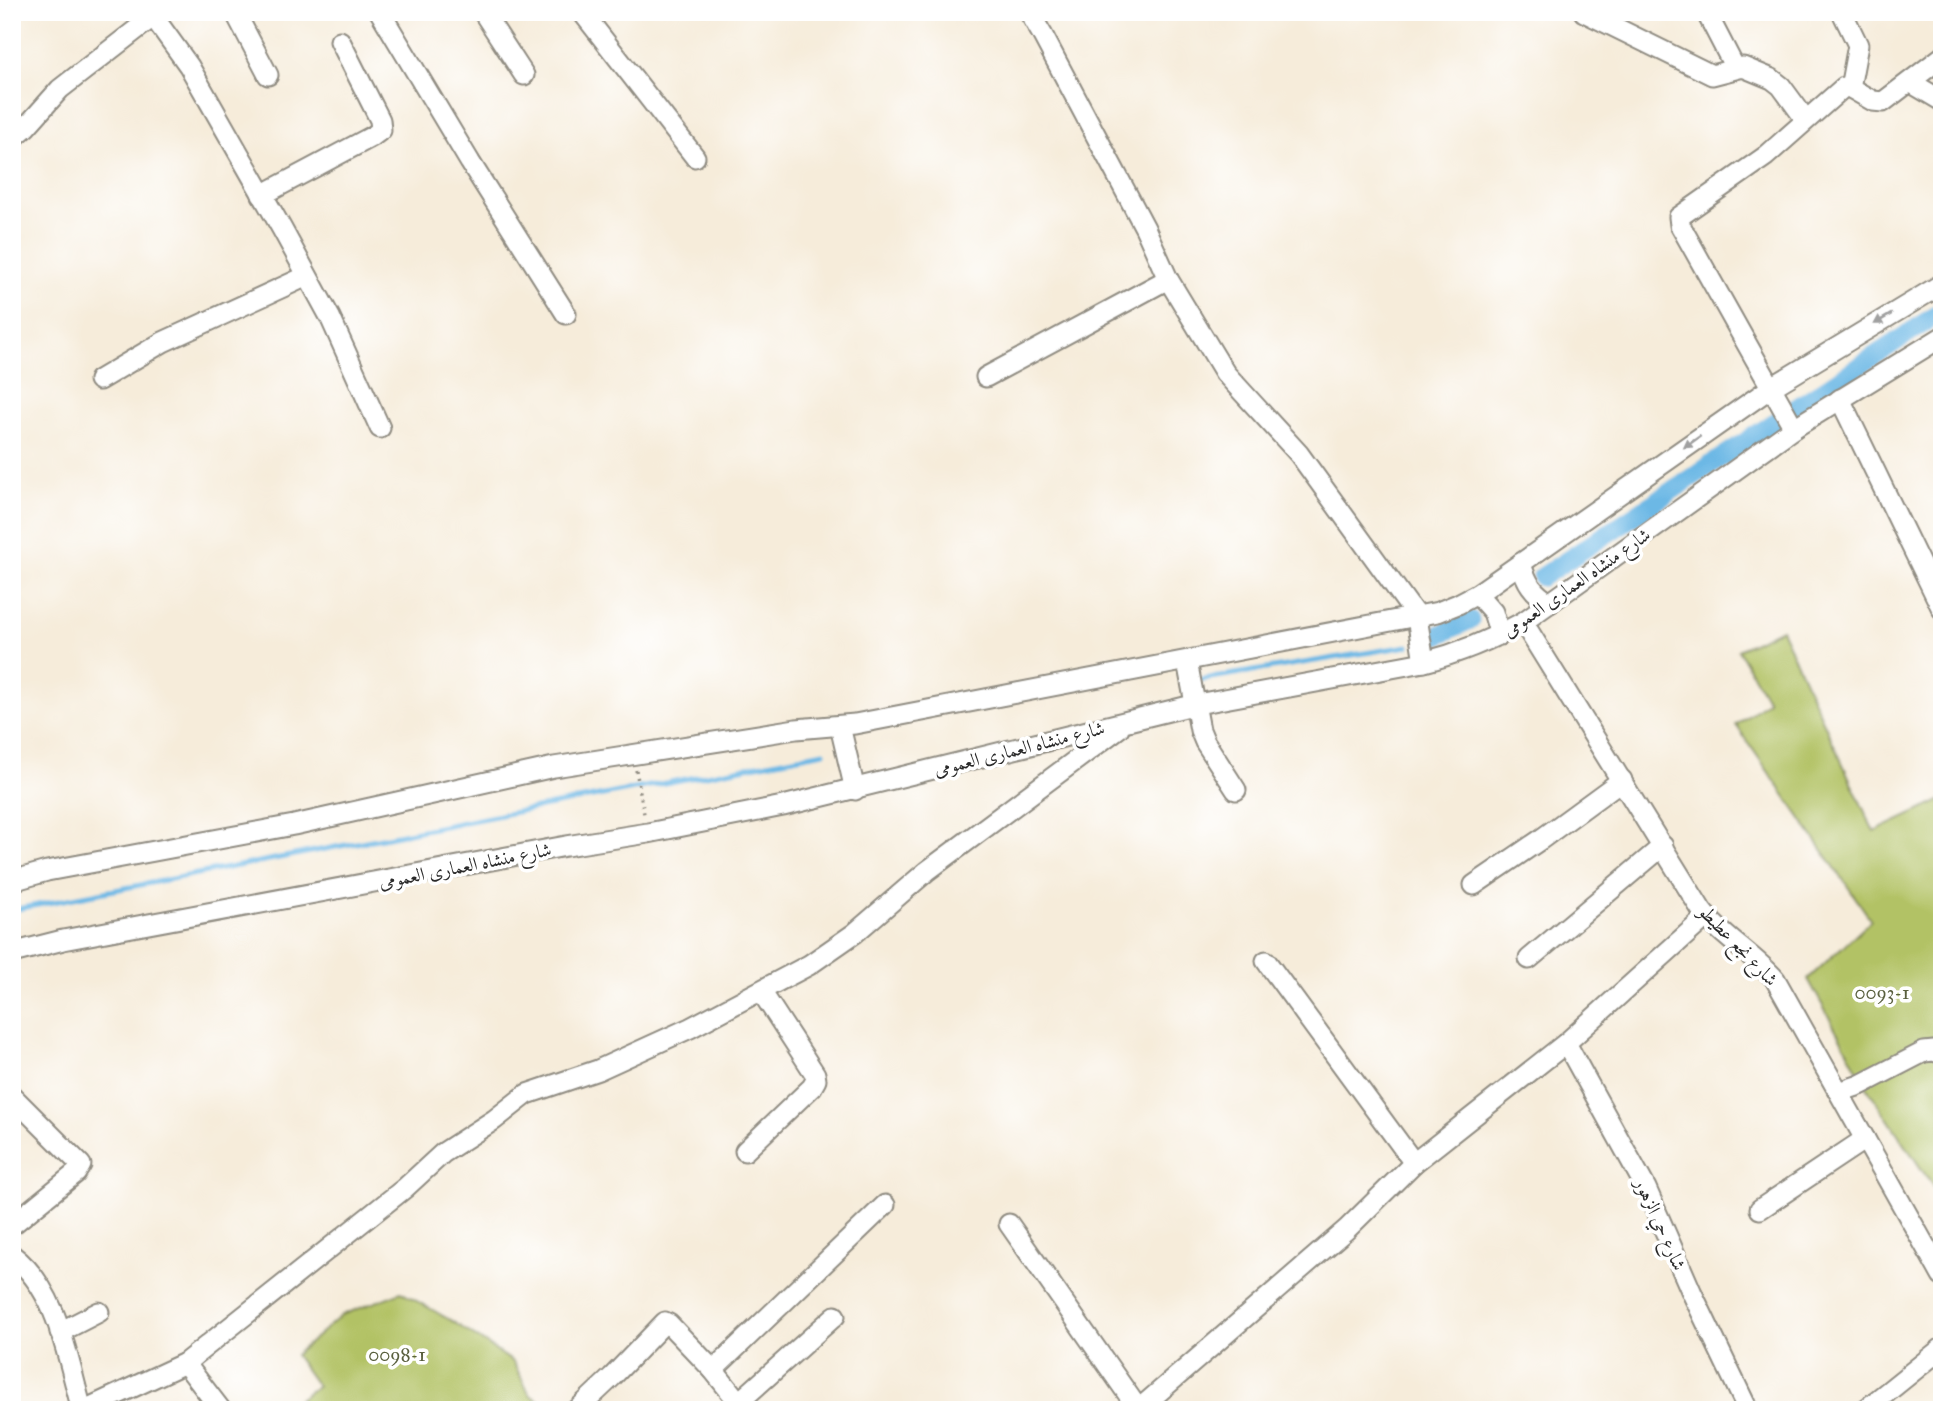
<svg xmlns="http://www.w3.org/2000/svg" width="1954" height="1422" font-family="'IM FELL Great Primer',Amiri,serif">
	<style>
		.green { fill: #b2c265; stroke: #6e7648; stroke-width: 2 }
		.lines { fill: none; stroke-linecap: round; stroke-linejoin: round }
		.stream { stroke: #6cb8e5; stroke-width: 5 }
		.canal { stroke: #6cb8e5; stroke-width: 19 }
		.minor-casing { stroke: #908c82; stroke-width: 23 }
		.path { stroke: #908c82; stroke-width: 3.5; stroke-dasharray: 2 5; stroke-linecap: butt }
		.minor { stroke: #fff; stroke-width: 19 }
		.oneway { fill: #a0a0a0 }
		.labels { text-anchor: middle; stroke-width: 7; stroke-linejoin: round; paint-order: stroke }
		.street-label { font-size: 19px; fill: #2b2b2b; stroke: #fff }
		.park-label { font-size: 19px; fill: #5a603f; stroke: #fff }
	</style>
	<rect width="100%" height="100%" fill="#fff"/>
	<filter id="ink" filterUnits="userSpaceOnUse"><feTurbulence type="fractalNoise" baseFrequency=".0143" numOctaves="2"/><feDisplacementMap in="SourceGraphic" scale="14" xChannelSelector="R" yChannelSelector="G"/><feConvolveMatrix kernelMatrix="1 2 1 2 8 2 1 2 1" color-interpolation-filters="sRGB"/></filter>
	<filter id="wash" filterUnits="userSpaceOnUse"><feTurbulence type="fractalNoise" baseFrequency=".00686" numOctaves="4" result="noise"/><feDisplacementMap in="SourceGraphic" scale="28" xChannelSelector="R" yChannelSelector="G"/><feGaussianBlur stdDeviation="1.57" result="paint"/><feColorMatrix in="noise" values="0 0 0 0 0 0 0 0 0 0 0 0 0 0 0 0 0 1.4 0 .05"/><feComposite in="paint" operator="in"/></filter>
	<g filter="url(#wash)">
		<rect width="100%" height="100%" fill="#f6ecda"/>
		<g class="green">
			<polygon points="1781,629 1874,832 1942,800 1942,1200 1870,1092 1808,979 1871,920 1736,725 1768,701 1738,650"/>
			<polygon points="401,1292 452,1321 513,1362 530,1395 554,1410 309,1410 299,1399 317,1386 295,1355 342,1315"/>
		</g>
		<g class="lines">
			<g class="stream">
				<polyline points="1198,680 1408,646"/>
				<polyline points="12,910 824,752"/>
			</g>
			<g class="canal">
				<polyline points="1542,577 1942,311"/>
				<polyline points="1428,640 1470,620"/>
			</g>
		</g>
	</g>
	<g filter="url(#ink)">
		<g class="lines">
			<g class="minor-casing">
				<g id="minor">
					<polyline points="235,12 268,75"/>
					<polyline points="380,12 470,162 566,314"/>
					<polyline points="483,12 524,75"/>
					<polyline points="582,12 695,157"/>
					<polyline points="1029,12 1042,34 1145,228 1168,279 1225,373 1299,454 1417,617 1424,662"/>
					<polyline points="1584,12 1712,75 1743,67 1772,79 1781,86 1806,120"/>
					<polyline points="1706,12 1735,68"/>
					<polyline points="1842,12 1858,45 1850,88"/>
					<polyline points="153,16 189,66 282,229 330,317 380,428"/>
					<polyline points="1910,82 1942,101"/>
					<polyline points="12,139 26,127 60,89 159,12"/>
					<polyline points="262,195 373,136 381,130 380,120 340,41"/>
					<polyline points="986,377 1168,279"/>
					<polyline points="99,380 163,342 307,276"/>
					<polyline points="1840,399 1942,609"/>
					<polyline points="1794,428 1680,225 1679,217 1766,156 1844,87 1847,86 1873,101 1883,102 1942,57"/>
					<path d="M 1521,563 C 1526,582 1533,593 1550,603"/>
					<polyline points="1477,594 1493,612 1500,635"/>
					<path d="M 1523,622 L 1702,911 C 1722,937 1753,954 1775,979 L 1942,1276"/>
					<polyline points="1187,661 1200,730 1205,742 1236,790"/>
					<polyline points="840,726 855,790"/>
					<polyline points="12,881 47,871 294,825 554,767 796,729 855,724 1438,612 1458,604 1477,594 1772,387 1942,284"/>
					<polyline points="1474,885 1540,840 1622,780"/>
					<path d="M 12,953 L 63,940 L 566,846 L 648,833 L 783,806 L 1197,704 L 1424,662 C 1460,653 1491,640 1523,622 L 1794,428 L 1942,337"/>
					<polyline points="1529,959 1663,846"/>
					<polyline points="1266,961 1414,1163"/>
					<polyline points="1566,1043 1646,1188 1692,1293 1748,1410"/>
					<polyline points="1839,1092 1860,1085 1924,1052 1934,1051 1942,1054"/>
					<polyline points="12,1096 81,1165 76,1173 12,1225"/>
					<polyline points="745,1151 812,1087 816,1080 815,1074 761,991"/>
					<polyline points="1760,1209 1865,1139"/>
					<polyline points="1009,1224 1139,1410"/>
					<path d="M 12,1255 C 58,1290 67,1357 82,1410"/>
					<polyline points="60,1332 99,1312"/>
					<polyline points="185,1363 221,1410"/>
					<polyline points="713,1370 885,1205"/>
					<polyline points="739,1402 835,1316"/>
					<polyline points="84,1410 185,1363 405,1188 443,1153 494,1120 527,1094 598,1070 690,1028 809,965 855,933 927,871 1119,728"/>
					<polyline points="577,1410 612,1377 665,1322 669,1324 713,1370 745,1410"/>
					<polyline points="1138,1410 1347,1229 1414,1163 1566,1043 1706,917"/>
					<polyline points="1865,1410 1942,1348"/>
				</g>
			</g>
			<polyline class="path" points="636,770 644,814"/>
			<use href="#minor" class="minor"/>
		</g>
		<defs><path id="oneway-solid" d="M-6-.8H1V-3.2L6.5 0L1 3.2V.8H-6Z" transform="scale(1.75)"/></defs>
		<g class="oneway">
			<use href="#oneway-solid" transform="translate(1883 319) rotate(149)"/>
			<use href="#oneway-solid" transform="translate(1692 442) rotate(145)"/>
		</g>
	</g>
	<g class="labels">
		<g class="street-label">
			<text transform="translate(1576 582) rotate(-35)" y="7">شارع منشاه العمارى العمومى</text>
			<text transform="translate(1019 748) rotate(-14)" y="7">شارع منشاه العمارى العمومى</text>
			<text transform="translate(465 865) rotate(-11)" y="7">شارع منشاه العمارى العمومى</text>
			<text transform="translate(1739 945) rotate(46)" y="7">شارع نجع عطيطو</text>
			<text transform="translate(1661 1224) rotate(66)" y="7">شارع حي الزهور</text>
		</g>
		<g class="park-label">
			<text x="1882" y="999">0093-1</text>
			<text x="397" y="1361">0098-1</text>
		</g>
	</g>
	<rect width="1954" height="1422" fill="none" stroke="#fff" stroke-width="42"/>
</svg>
